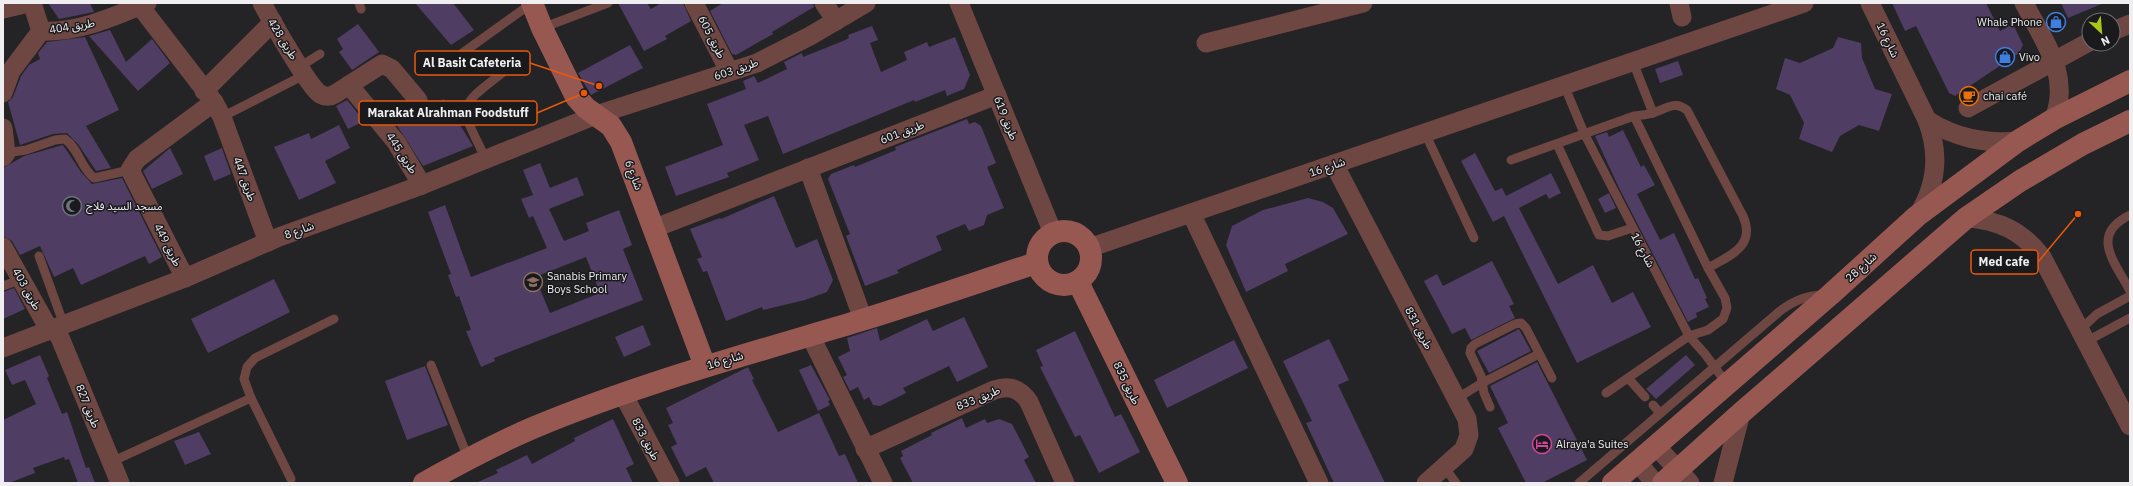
<svg xmlns="http://www.w3.org/2000/svg" width="2133" height="486" font-family="'IBM Plex Sans','Noto Sans Arabic',sans-serif">
	<style>
		.building { fill: #4f3d64; fill-rule: evenodd }
		.lines { fill: none; stroke-linecap: round; stroke-linejoin: round }
		.lane { stroke: #6e4642; stroke-width: 9 }
		.street { stroke: #6e4642; stroke-width: 19 }
		.secondary { stroke: #985852; stroke-width: 22 }
		.labels { text-anchor: middle; stroke-width: 3; stroke-linejoin: round; paint-order: stroke }
		.poi-label { font-size: 11px; fill: #efeef0; stroke: #1a191c; text-anchor: start }
		.street-label { font-size: 11px; fill: #efeef0; stroke: #1a191c }
		.leader { fill: none; stroke: #e8590c; stroke-width: 1.5 }
		.callout-dot { fill: #e8590c; stroke: #1a191c; stroke-width: 1.5 }
		.callout { fill: #1a191c; stroke: #e8590c; stroke-width: 1.5 }
		.callout-label { font-size: 12px; text-anchor: middle; font-weight: bold; fill: #efeef0 }
	</style>
	<rect width="100%" height="100%" fill="#242325"/>
	<g class="building">
		<polygon points="48,3 90,3 94,12 59,19"/>
		<polygon points="415,3 453,3 474,30 451,45"/>
		<polygon points="618,3 647,3 651,9 661,3 683,3 691,21 665,36 667,39 644,51"/>
		<polygon points="723,3 813,3 814,7 772,32 773,34 736,55 732,54 710,11"/>
		<polygon points="1892,3 1986,3 2000,31 2013,24 2023,45 2019,53 1955,96 1949,93 1916,26 1905,31"/>
		<polygon points="2061,3 2104,3 2068,18"/>
		<polygon points="358,24 379,52 352,70 339,52 343,49 337,39"/>
		<polygon points="872,26 878,40 870,43 881,72 907,60 904,52 927,42 929,47 955,37 970,75 964,89 947,96 945,90 915,102 914,100 783,154 768,116 744,125 759,160 727,173 729,177 676,196 665,167 723,145 707,104 746,89 743,81 754,76 758,83 787,69 784,62 802,53 803,57 843,41 849,38 848,35"/>
		<polygon points="110,30 126,62 152,39 170,63 138,91 89,36"/>
		<polygon points="85,37 119,110 86,126 111,168 96,171 78,144 67,133 53,134 20,145 8,102 13,97 21,76 29,65 40,59 38,53 47,42"/>
		<polygon points="1838,37 1861,43 1862,58 1875,89 1892,94 1879,131 1859,125 1840,136 1832,152 1799,139 1804,123 1790,95 1776,89 1785,58 1800,63 1833,48"/>
		<polygon points="630,45 643,68 591,95 578,73"/>
		<polygon points="1678,61 1683,75 1660,83 1655,69"/>
		<polygon points="444,99 473,146 423,166 396,124"/>
		<polygon points="347,100 364,121 348,129 336,106"/>
		<polygon points="967,119 969,124 975,122 981,126 996,163 987,167 1004,208 987,215 984,225 969,231 965,224 936,236 942,250 897,270 899,273 865,286 846,236 850,234 828,179 831,174 854,165 855,167 896,150 895,147"/>
		<polygon points="339,125 350,148 325,161 336,183 299,200 274,147 309,133 311,139"/>
		<polygon points="1623,130 1641,167 1644,165 1655,185 1637,194 1660,240 1674,233 1695,279 1698,278 1707,298 1705,299 1709,307 1696,313 1697,317 1688,322 1619,188 1595,136 1607,132 1609,137"/>
		<polygon points="63,145 81,172 92,184 122,178 162,257 149,264 145,256 81,285 73,268 54,277 40,246 20,255 12,241 3,236 3,168 24,156"/>
		<polygon points="170,148 183,174 152,189 143,171"/>
		<polygon points="222,148 231,174 214,181 204,156"/>
		<polygon points="1475,153 1495,191 1502,188 1506,196 1551,173 1561,193 1549,199 1546,194 1519,208 1558,284 1593,265 1612,303 1633,292 1651,327 1577,363 1504,216 1493,222 1461,161"/>
		<path d="M 540,163 L 550,188 L 577,177 L 584,195 L 549,209 L 564,241 L 589,231 L 586,223 L 619,210 L 632,245 L 623,249 L 643,300 L 494,358 L 495,361 L 481,367 L 466,331 L 471,330 L 459,296 L 456,297 L 448,275 L 451,274 L 428,212 L 445,205 L 471,277 L 547,248 L 533,216 L 529,218 L 521,199 L 533,195 L 523,170 ZM 586,257 L 600,293 L 550,313 L 535,277 Z"/>
		<polygon points="1609,193 1616,208 1605,213 1598,199"/>
		<polygon points="774,196 796,248 817,239 833,280 827,292 805,300 763,310 762,307 726,321 707,271 703,272 697,259 702,257 690,229 720,218 721,219"/>
		<polygon points="1308,198 1323,202 1333,208 1348,234 1285,264 1288,271 1246,292 1226,245 1232,226 1263,210"/>
		<polygon points="1492,261 1514,304 1509,306 1515,318 1471,340 1465,328 1452,334 1424,281 1437,274 1443,286"/>
		<polygon points="274,279 290,312 208,353 191,319"/>
		<polygon points="14,288 25,309 3,319 3,292"/>
		<polygon points="964,317 988,367 957,382 949,366 903,388 906,393 880,406 873,405 869,397 864,400 858,387 850,391 843,377 847,375 838,357 850,351 847,338 877,328 880,341 927,319 933,331"/>
		<polygon points="643,325 651,345 624,357 615,337"/>
		<polygon points="1519,329 1531,351 1489,373 1477,351"/>
		<polygon points="1075,331 1115,417 1121,414 1140,452 1099,473 1080,435 1075,437 1040,367 1043,366 1036,350"/>
		<polygon points="1329,339 1349,380 1338,385 1385,483 1334,483 1306,423 1312,421 1283,361"/>
		<polygon points="1234,340 1248,368 1167,408 1154,380"/>
		<polygon points="40,355 49,376 47,378 62,414 67,412 86,468 89,467 95,483 78,483 69,459 65,460 64,457 33,468 35,473 9,483 3,483 3,420 36,404 25,380 12,385 5,370"/>
		<polygon points="1686,355 1695,365 1656,399 1646,389"/>
		<polygon points="1537,362 1587,460 1542,483 1526,483 1498,428 1508,423 1490,386"/>
		<polygon points="811,365 830,400 828,401 830,405 818,411 799,370"/>
		<polygon points="425,366 448,425 407,440 385,381"/>
		<polygon points="748,367 754,379 752,380 778,432 819,413 839,456 845,454 858,483 714,483 706,467 686,477 671,447 677,444 668,425 673,423 666,408"/>
		<polygon points="962,418 966,428 985,419 987,423 999,419 1012,424 1029,457 1024,460 1036,483 913,483 900,458 903,456 901,451 932,435 931,433"/>
		<polygon points="613,419 634,464 626,468 633,483 476,483 498,473 496,470 527,455 532,464 575,441 574,438"/>
		<polygon points="199,432 211,454 185,465 174,441"/>
	</g>
	<g class="lines">
		<g class="lane">
			<polyline points="359,3 361,9"/>
			<polyline points="542,28 608,3"/>
			<polyline points="1633,62 1653,113"/>
			<polyline points="301,66 320,54"/>
			<polyline points="443,67 532,3"/>
			<polyline points="1564,85 1584,133 1689,336 1705,354 1727,384"/>
			<polyline points="222,117 306,74"/>
			<polyline points="1425,133 1474,238"/>
			<polyline points="1557,144 1599,235 1608,236 1632,228"/>
			<path d="M 6,153 L 26,150 L 55,140 L 65,139 C 79,149 80,167 94,178 L 130,170"/>
			<path d="M 486,159 C 458,103 457,108 506,70"/>
			<path d="M 1511,160 L 1634,116 C 1640,115 1647,115 1653,113 C 1666,109 1675,100 1687,110 L 1743,216 C 1756,246 1731,255 1708,268 L 1634,116"/>
			<path d="M 2130,215 C 2089,235 2115,262 2130,291"/>
			<polyline points="39,256 64,325"/>
			<polyline points="3,286 22,279"/>
			<polyline points="2081,329 2097,314 2130,296"/>
			<polyline points="2087,341 2130,318"/>
			<polyline points="431,365 468,458"/>
			<polyline points="1628,378 1645,397"/>
			<polyline points="1606,393 1689,336 1708,330 1723,319 1727,308 1725,298 1708,268"/>
			<polyline points="1456,399 1482,383 1539,354"/>
			<polyline points="1653,405 1660,413"/>
			<polyline points="1490,407 1484,393 1481,376 1470,353 1471,348 1475,344 1515,324 1521,323 1526,328 1552,378"/>
			<polyline points="111,462 251,398"/>
			<polyline points="1444,467 1456,483"/>
			<polyline points="291,479 251,398 244,379 247,367 255,358 334,319"/>
			<path d="M 1579,483 L 1780,311 C 1793,301 1807,295 1824,295"/>
		</g>
		<g class="street">
			<polyline points="32,3 41,31"/>
			<path d="M 262,3 C 271,20 308,86 320,94 C 325,97 330,97 335,94 L 382,64 L 392,69 L 418,100"/>
			<polyline points="694,3 729,71"/>
			<polyline points="824,3 836,21"/>
			<polyline points="959,3 1053,233"/>
			<polyline points="1679,3 1682,17"/>
			<path d="M 1870,3 L 1927,120 C 1940,154 1937,185 1918,215"/>
			<path d="M 2024,3 C 2044,42 2071,74 2054,119"/>
			<polyline points="140,6 214,102 222,117 268,242"/>
			<polyline points="3,9 29,3"/>
			<polyline points="2113,31 2130,24"/>
			<polyline points="1206,43 1363,3"/>
			<polyline points="349,85 396,142 422,185"/>
			<polyline points="204,91 273,22"/>
			<path d="M 3,93 L 11,71 L 41,31 C 78,33 113,17 147,3"/>
			<polyline points="1968,108 2089,42"/>
			<path d="M 1927,120 C 1956,138 1984,144 2018,141"/>
			<polyline points="3,128 6,153 3,157"/>
			<polyline points="1334,164 1467,419 1469,435 1464,449 1426,483"/>
			<polyline points="808,168 863,319"/>
			<polyline points="1191,213 1319,483"/>
			<path d="M 1966,218 C 1999,220 2022,231 2042,257 L 2130,426"/>
			<polyline points="655,228 997,95"/>
			<polyline points="3,247 50,331"/>
			<polyline points="1089,248 1804,3"/>
			<polyline points="185,278 130,170 137,159 214,102"/>
			<polyline points="56,328 120,483"/>
			<polyline points="810,335 883,483"/>
			<polyline points="3,348 185,278 279,237 422,185 596,115 757,63 810,36 866,3"/>
			<polyline points="623,394 670,483"/>
			<polyline points="1655,445 1690,483"/>
			<path d="M 865,449 L 994,390 C 1009,385 1020,388 1029,402 L 1065,483"/>
			<polyline points="1637,462 1655,483"/>
			<polyline points="1723,483 1741,413"/>
		</g>
		<g class="secondary">
			<polyline points="532,3 542,28 576,97 586,108 611,126 621,142 705,366"/>
			<circle cx="1064" cy="258" r="27"/>
			<polyline points="1078,282 1177,483"/>
			<path d="M 424,483 C 460,463 497,443 535,427 C 641,383 752,353 862,320 C 920,302 978,282 1036,263"/>
			<polyline points="1613,483 1830,295 1917,216 2018,141 2054,119 2130,81"/>
			<polyline points="1663,483 1741,413 1966,218 2020,181 2083,144 2130,121"/>
		</g>
	</g>
	<defs>
		<g id="shop-ring" transform="scale(1)"><circle r="9.5" fill="#1a191c" stroke="#3f7fe0" stroke-width="1.5"/><path d="M-5-2.5h2.3a2.7 3.5 0 0 1 5.4 0H5L5.5 6h-11ZM-1.5-2.5h3a1.5 2.3 0 0 0-3 0Z" fill="#3f7fe0"/></g>
		<g id="cafe-ring" transform="scale(1)"><circle r="9.5" fill="#1a191c" stroke="#e8710a" stroke-width="1.5"/><path d="M-5.5-4.5H6V0H3Q3 3.5 0 3.5H-2.5Q-5.5 3.5-5.5 0ZM3-3.2v2h1.7v-2ZM-6 4.5H4V6H-6Z" fill="#e8710a"/></g>
		<g id="mosque-ring" transform="scale(1)"><circle r="9.5" fill="#1a191c" stroke="#6b7280" stroke-width="1.5"/><path d="M3.5-4.9A6 6 0 1 0 3.5 4.9A5 5 0 1 1 3.5-4.9Z" fill="#6b7280"/></g>
		<g id="school-ring" transform="scale(1)"><circle r="9.5" fill="#1a191c" stroke="#8d6e63" stroke-width="1.5"/><path d="M0-5L7-2L0 1L-7-2ZM-4 1L0 2.5L4 1V4Q0 6-4 4Z" fill="#8d6e63"/></g>
		<g id="hotel-ring" transform="scale(1)"><circle r="9.5" fill="#1a191c" stroke="#d1479c" stroke-width="1.5"/><path d="M-6-4.5h1.5V1H6V5H4.5V3h-9V5H-6ZM-4 0a1.8 1.8 0 1 1 3.6 0ZM.5 0V-2.5h3Q6-2.5 6 0Z" fill="#d1479c"/></g>
	</defs>
	<g fill-rule="evenodd">
		<use href="#shop-ring" x="2056" y="22"/>
		<use href="#shop-ring" x="2005" y="57"/>
		<use href="#cafe-ring" x="1969" y="96"/>
		<use href="#mosque-ring" x="72" y="206"/>
		<use href="#school-ring" x="533" y="282"/>
		<use href="#hotel-ring" x="1542" y="444"/>
	</g>
	<g class="labels">
		<g class="poi-label">
			<text x="2042" y="26" text-anchor="end">Whale Phone</text>
			<text x="2019" y="61">Vivo</text>
			<text x="1983" y="100">chai café</text>
			<text x="86" y="210">مسجد السيد فلاح</text>
			<text x="547" y="280">Sanabis Primary<tspan x="547" dy="13">Boys School</tspan></text>
			<text x="1556" y="448">Alraya'a Suites</text>
		</g>
		<g class="street-label">
			<text transform="translate(72 26) rotate(-9)" y="4">طريق 404</text>
			<text transform="translate(712 37) rotate(63)" y="4">طريق 605</text>
			<text transform="translate(283 39) rotate(58)" y="4">طريق 428</text>
			<text transform="translate(1888 40) rotate(64)" y="4">شارع 16</text>
			<text transform="translate(736 69) rotate(-19)" y="4">طريق 603</text>
			<text transform="translate(1006 118) rotate(68)" y="4">طريق 619</text>
			<text transform="translate(902 132) rotate(-21)" y="4">طريق 601</text>
			<text transform="translate(402 153) rotate(57)" y="4">طريق 445</text>
			<text transform="translate(1327 167) rotate(-19)" y="4">شارع 16</text>
			<text transform="translate(634 175) rotate(69)" y="4">شارع 6</text>
			<text transform="translate(245 179) rotate(70)" y="4">طريق 447</text>
			<text transform="translate(299 230) rotate(-20)" y="4">شارع 8</text>
			<text transform="translate(168 245) rotate(63)" y="4">طريق 449</text>
			<text transform="translate(1643 250) rotate(62)" y="4">شارع 16</text>
			<text transform="translate(1861 267) rotate(-42)" y="4">شارع 28</text>
			<text transform="translate(27 289) rotate(61)" y="4">طريق 403</text>
			<text transform="translate(1419 328) rotate(62)" y="4">طريق 831</text>
			<text transform="translate(725 360) rotate(-17)" y="4">شارع 16</text>
			<text transform="translate(1127 383) rotate(64)" y="4">طريق 835</text>
			<text transform="translate(978 398) rotate(-22)" y="4">طريق 833</text>
			<text transform="translate(88 406) rotate(68)" y="4">طريق 827</text>
			<text transform="translate(646 439) rotate(62)" y="4">طريق 833</text>
		</g>
	</g>
	<path class="leader" d="M599 86L530 63M584 93L537 113M2078 214L2038 262"/>
	<g class="callout-dot">
		<circle cx="599" cy="86" r="4"/>
		<circle cx="584" cy="93" r="4"/>
		<circle cx="2078" cy="214" r="4"/>
	</g>
	<g class="callout">
		<rect x="415" y="51" width="115" height="24" rx="4"/>
		<rect x="359" y="101" width="178" height="24" rx="4"/>
		<rect x="1971" y="250" width="67" height="24" rx="4"/>
	</g>
	<g class="callout-label">
		<text x="472" y="67">Al Basit Cafeteria</text>
		<text x="448" y="117">Marakat Alrahman Foodstuff</text>
		<text x="2004" y="266">Med cafe</text>
	</g>
	<rect width="2133" height="486" fill="none" stroke="#efeef0" stroke-width="8"/>
	<g transform="translate(2101 32) rotate(154)"><circle r="19" fill="#1a191c" stroke="#6f6e71"/>
	<path d="M0-3L7 15L0 10L-7 15Z" fill="#aac718"/>
	<text y="-6" font-size="11" font-weight="bold" text-anchor="middle" fill="#efeef0">N</text>
	</g>
</svg>
